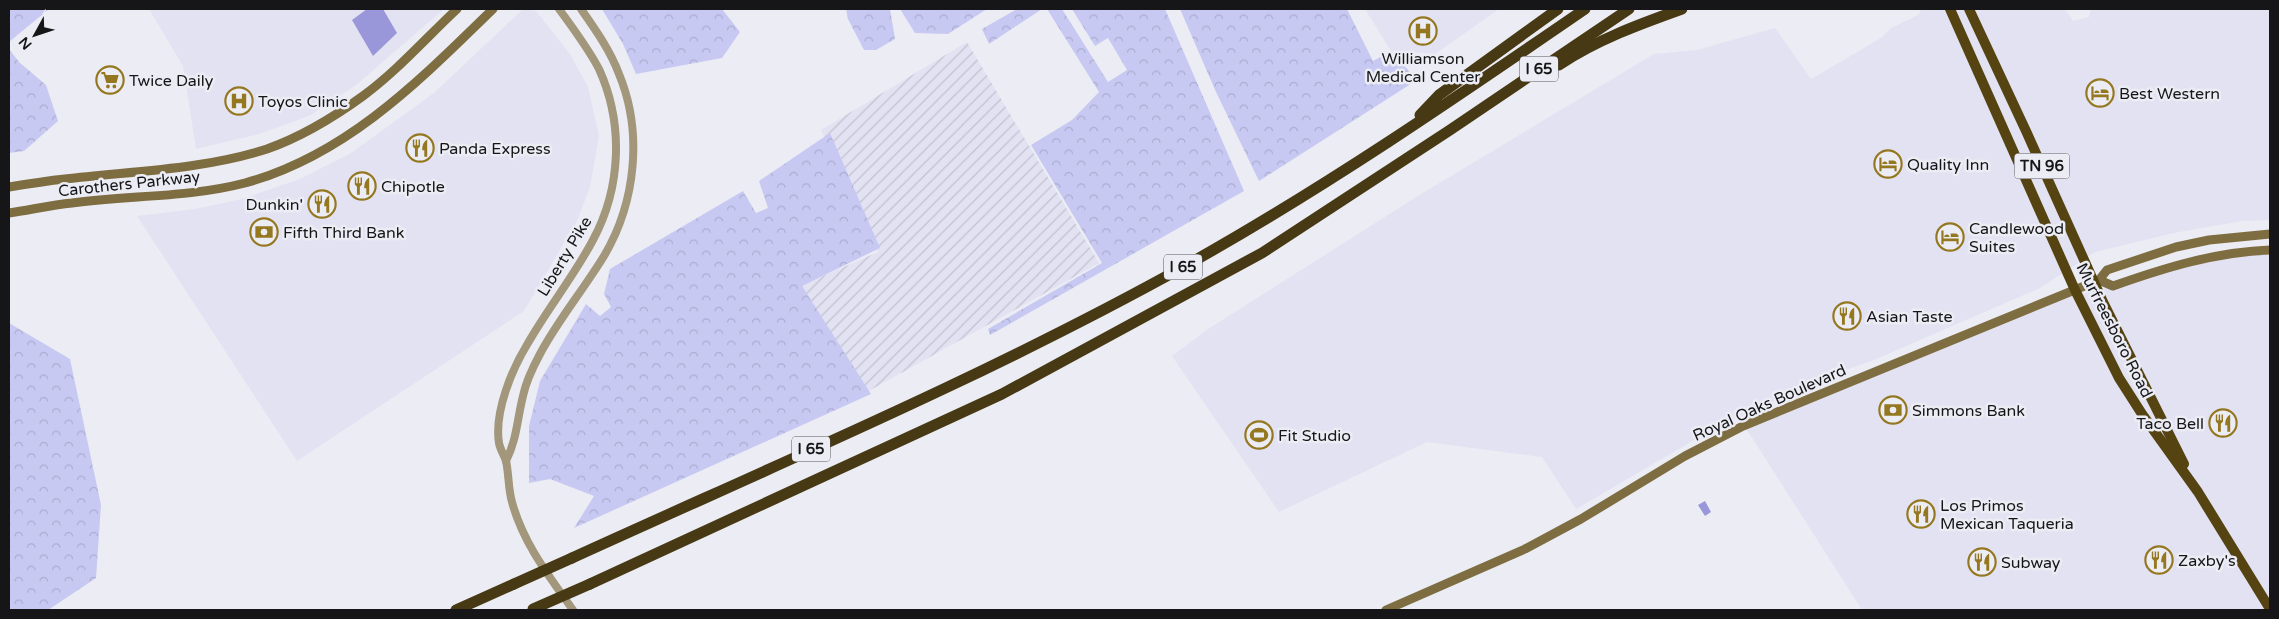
<svg xmlns="http://www.w3.org/2000/svg" width="2279" height="619" font-family="'Varela Round',sans-serif">
	<style>
		.built { fill: #e2e2f2 }
		.industrial { fill: url(#industrial-furrows) }
		.forest { fill: url(#forest-crowns) }
		.water { fill: #9997d9 }
		.lines { fill: none; stroke-linecap: round; stroke-linejoin: round }
		.tertiary { stroke: #a2977a; stroke-width: 8 }
		.secondary { stroke: #7d6d41; stroke-width: 9 }
		.trunk { stroke: #554412; stroke-width: 10 }
		.motorway { stroke: #463913; stroke-width: 11 }
		.motorway-bridge { stroke: #463913; stroke-width: 11 }
		.labels { text-anchor: middle; stroke-width: 5; stroke-linejoin: round; paint-order: stroke }
		.shield { fill: #ececf4; stroke: #56565b; stroke-width: 1 }
		.shield-label { font-size: 15px; font-weight: bold; fill: #161619 }
		.poi-label { font-size: 16px; fill: #161619; stroke: #ececf4; text-anchor: start }
		.street-label { font-size: 16px; fill: #161619; stroke: #ececf4 }
	</style>
	<defs>
		<pattern id="industrial-furrows" width="10" height="10" patternUnits="userSpaceOnUse" patternTransform="scale(1.25)"><rect width="10" height="10" fill="#e2e2f2"/><path d="M-1 1l2-2M0 10L10 0M9 11l2-2" fill="none" stroke="#c1c1cf"/></pattern>
		<pattern id="forest-crowns" width="20" height="18" patternUnits="userSpaceOnUse" patternTransform="scale(1.25)"><rect width="20" height="18" fill="#c8c9f2"/><path d="M2 6a3 3 0 1 1 6 0M12 15a3 3 0 1 1 6 0" fill="none" stroke="#abaccf"/></pattern>
	</defs>
	<rect width="100%" height="100%" fill="#ececf4"/>
	<g class="built">
		<polygon points="149,9 444,9 355,86 309,116 259,134 196,149 183,66"/>
		<polygon points="523,9 536,11 547,25 570,54 588,87 599,136 590,187 577,221 524,311 297,461 137,216 195,209 242,199 300,179 351,153 434,93"/>
		<polygon points="1365,9 1499,9 1435,54 1391,51"/>
		<polygon points="1922,9 2065,9 2073,21 2089,17 2091,9 2270,9 2270,220 2242,221 2174,233 2095,252 2040,288 1874,360 1823,378 1819,382 1713,429 1576,509 1542,457 1427,442 1279,512 1172,356 1208,329 1421,194 1654,54 1697,50 1775,28 1811,79 1881,38 1891,28 1918,15"/>
		<polygon points="2270,250 2270,610 1862,610 1751,436 1743,426 2062,295 2078,295 2098,291 2152,272"/>
	</g>
	<polygon class="industrial" points="967,42 1099,263 867,392 800,286 878,252 821,130"/>
	<g class="forest">
		<polygon points="9,9 49,9 9,42"/>
		<polygon points="602,9 722,9 740,32 722,58 636,74 623,44"/>
		<polygon points="846,9 890,9 895,39 876,50 864,50 848,19"/>
		<polygon points="900,9 987,9 948,34 915,33"/>
		<polygon points="1017,9 1042,9 989,44 982,29"/>
		<polygon points="1047,9 1062,9 1108,82 1127,70 1108,38 1095,46 1072,9 1165,9 1244,191 990,335 988,329 1102,263 1031,145 1072,120 1099,92"/>
		<polygon points="1180,9 1347,9 1373,61 1391,51 1417,80 1259,181 1216,92"/>
		<polygon points="9,49 19,62 46,85 58,121 24,151 9,153"/>
		<polygon points="830,133 880,248 802,286 871,394 574,528 594,496 550,479 529,483 529,426 540,381 586,304 600,316 611,307 604,294 610,269 743,191 756,213 768,208 759,181"/>
		<polygon points="9,323 70,359 101,505 96,578 48,610 9,610"/>
	</g>
	<g class="water">
		<polygon points="367,9 383,9 397,33 373,56 352,20"/>
		<polygon points="1705,501 1711,512 1705,516 1698,505"/>
	</g>
	<g class="lines">
		<g class="tertiary">
			<path d="M 559,9 C 573,28 588,48 599,69 C 624,124 621,188 593,240 C 574,276 548,308 528,343 C 512,369 494,412 499,443 C 500,449 504,455 506,461 C 509,474 508,488 512,502 C 523,543 549,576 573,610"/>
			<path d="M 506,461 C 517,439 517,420 523,396 C 526,381 533,367 540,354 C 558,320 584,289 604,256 C 636,202 643,132 619,74 C 610,50 595,29 581,9"/>
		</g>
		<g class="secondary">
			<path d="M 9,187 C 27,184 46,181 65,179 C 133,171 201,170 267,149 C 301,137 334,117 363,96 C 397,71 426,38 457,9"/>
			<path d="M 9,213 C 30,210 51,205 72,203 C 130,195 187,198 245,183 C 347,155 420,80 493,9"/>
			<path d="M 2099,280 L 2113,286 C 2164,268 2215,252 2270,250"/>
			<polyline points="1386,610 1525,549 1581,519 1685,456 1743,426 2099,280 2107,270 2176,247 2209,240 2270,234"/>
		</g>
		<g class="trunk">
			<polyline points="1950,9 2075,290 2119,378 2142,414 2198,492 2270,609"/>
			<polyline points="1969,9 2026,131 2103,302 2184,464"/>
		</g>
		<g class="motorway">
			<path d="M 1559,65 C 1596,40 1640,24 1682,9"/>
			<polyline points="1420,115 1439,95 1558,9"/>
			<path d="M 572,558 C 778,464 987,376 1185,266 C 1323,189 1454,99 1585,9"/>
			<polyline points="590,584 1002,394 1262,253 1450,130 1629,9"/>
			<polyline points="456,610 514,584"/>
		</g>
		<g class="motorway-bridge">
			<polyline points="514,584 572,558"/>
			<polyline points="533,609 590,584"/>
		</g>
	</g>
	<defs>
		<g id="hospital-ring" transform="scale(1.4375)"><circle r="9.5" fill="#ececf4" stroke="#94771e" stroke-width="1.5"/><path d="M-5-5h3v3.5h4V-5h3V5h-3V1.5h-4V5h-3Z" fill="#94771e"/></g>
		<g id="supermarket-ring" transform="scale(1.4375)"><circle r="9.5" fill="#ececf4" stroke="#94771e" stroke-width="1.5"/><path d="M-6-5.5h2.5l.6 2H6L4.5 2H-2.5L-4.4-4H-6ZM-1.5 3.2a1.3 1.3 0 1 0 .1 0ZM3 3.2a1.3 1.3 0 1 0 .1 0Z" fill="#94771e"/></g>
		<g id="hotel-ring" transform="scale(1.4375)"><circle r="9.5" fill="#ececf4" stroke="#94771e" stroke-width="1.5"/><path d="M-6-4.5h1.5V1H6V5H4.5V3h-9V5H-6ZM-4 0a1.8 1.8 0 1 1 3.6 0ZM.5 0V-2.5h3Q6-2.5 6 0Z" fill="#94771e"/></g>
		<g id="restaurant-ring" transform="scale(1.4375)"><circle r="9.5" fill="#ececf4" stroke="#94771e" stroke-width="1.5"/><path d="M-5-6h1v4h1v-4h1v4h1v-4h1v5L-1.5 .5V6h-2V.5L-5-1ZM5-6V6H3V1.5H1.5Q1.5-4 5-6Z" fill="#94771e"/></g>
		<g id="bank-ring" transform="scale(1.4375)"><circle r="9.5" fill="#ececf4" stroke="#94771e" stroke-width="1.5"/><path d="M-6-4H6V4H-6ZM0-2.3a2.3 2.3 0 1 0 0 4.6a2.3 2.3 0 1 0 0-4.6Z" fill="#94771e"/></g>
		<g id="stadium-ring" transform="scale(1.4375)"><circle r="9.5" fill="#ececf4" stroke="#94771e" stroke-width="1.5"/><path d="M0-5a6.5 5 0 1 0 0 10a6.5 5 0 1 0 0-10ZM-3.5-1.8h7v3.6h-7Z" fill="#94771e"/></g>
	</defs>
	<g fill-rule="evenodd">
		<use href="#hospital-ring" x="1423" y="31"/>
		<use href="#supermarket-ring" x="110" y="80"/>
		<use href="#hotel-ring" x="2100" y="93"/>
		<use href="#hospital-ring" x="239" y="101"/>
		<use href="#restaurant-ring" x="420" y="148"/>
		<use href="#hotel-ring" x="1888" y="164"/>
		<use href="#restaurant-ring" x="362" y="186"/>
		<use href="#restaurant-ring" x="322" y="204"/>
		<use href="#bank-ring" x="264" y="232"/>
		<use href="#hotel-ring" x="1950" y="237"/>
		<use href="#restaurant-ring" x="1847" y="316"/>
		<use href="#bank-ring" x="1893" y="410"/>
		<use href="#restaurant-ring" x="2223" y="423"/>
		<use href="#stadium-ring" x="1259" y="435"/>
		<use href="#restaurant-ring" x="1921" y="514"/>
		<use href="#restaurant-ring" x="2159" y="560"/>
		<use href="#restaurant-ring" x="1982" y="562"/>
	</g>
	<g class="labels">
		<g class="shield">
			<rect x="1520" y="56.5" width="38" height="25" rx="4"/>
			<rect x="2014.5" y="153.5" width="55" height="25" rx="4"/>
			<rect x="1164" y="254.5" width="38" height="25" rx="4"/>
			<rect x="792" y="436.5" width="38" height="25" rx="4"/>
		</g>
		<g class="shield-label">
			<text x="1539" y="74">I 65</text>
			<text x="2042" y="171">TN 96</text>
			<text x="1183" y="272">I 65</text>
			<text x="811" y="454">I 65</text>
		</g>
		<g class="poi-label">
			<text x="1423" y="64" text-anchor="middle">Williamson<tspan x="1423" dy="18">Medical Center</tspan></text>
			<text x="129" y="86">Twice Daily</text>
			<text x="2119" y="99">Best Western</text>
			<text x="258" y="107">Toyos Clinic</text>
			<text x="439" y="154">Panda Express</text>
			<text x="1907" y="170">Quality Inn</text>
			<text x="381" y="192">Chipotle</text>
			<text x="303" y="210" text-anchor="end">Dunkin'</text>
			<text x="1969" y="234">Candlewood<tspan x="1969" dy="18">Suites</tspan></text>
			<text x="283" y="238">Fifth Third Bank</text>
			<text x="1866" y="322">Asian Taste</text>
			<text x="1912" y="416">Simmons Bank</text>
			<text x="2204" y="429" text-anchor="end">Taco Bell</text>
			<text x="1278" y="441">Fit Studio</text>
			<text x="1940" y="511">Los Primos<tspan x="1940" dy="18">Mexican Taqueria</tspan></text>
			<text x="2178" y="566">Zaxby's</text>
			<text x="2001" y="568">Subway</text>
		</g>
		<g class="street-label">
			<text transform="translate(129 183) rotate(-6)" y="6">Carothers Parkway</text>
			<text transform="translate(564 256) rotate(-59)" y="6">Liberty Pike</text>
			<text transform="translate(2115 330) rotate(63)" y="6">Murfreesboro Road</text>
			<text transform="translate(1769 402) rotate(-24)" y="6">Royal Oaks Boulevard</text>
		</g>
	</g>
	<rect width="2279" height="619" fill="none" stroke="#161619" stroke-width="20"/>
	<g transform="translate(35 35) rotate(230)" stroke="#ececf4" stroke-width="4" paint-order="stroke">
	<path d="M0-4L9 19L0 12L-9 19Z" fill="#161619"/>
	<text y="-8" font-size="14" font-weight="bold" text-anchor="middle" fill="#161619">N</text>
	</g>
</svg>
